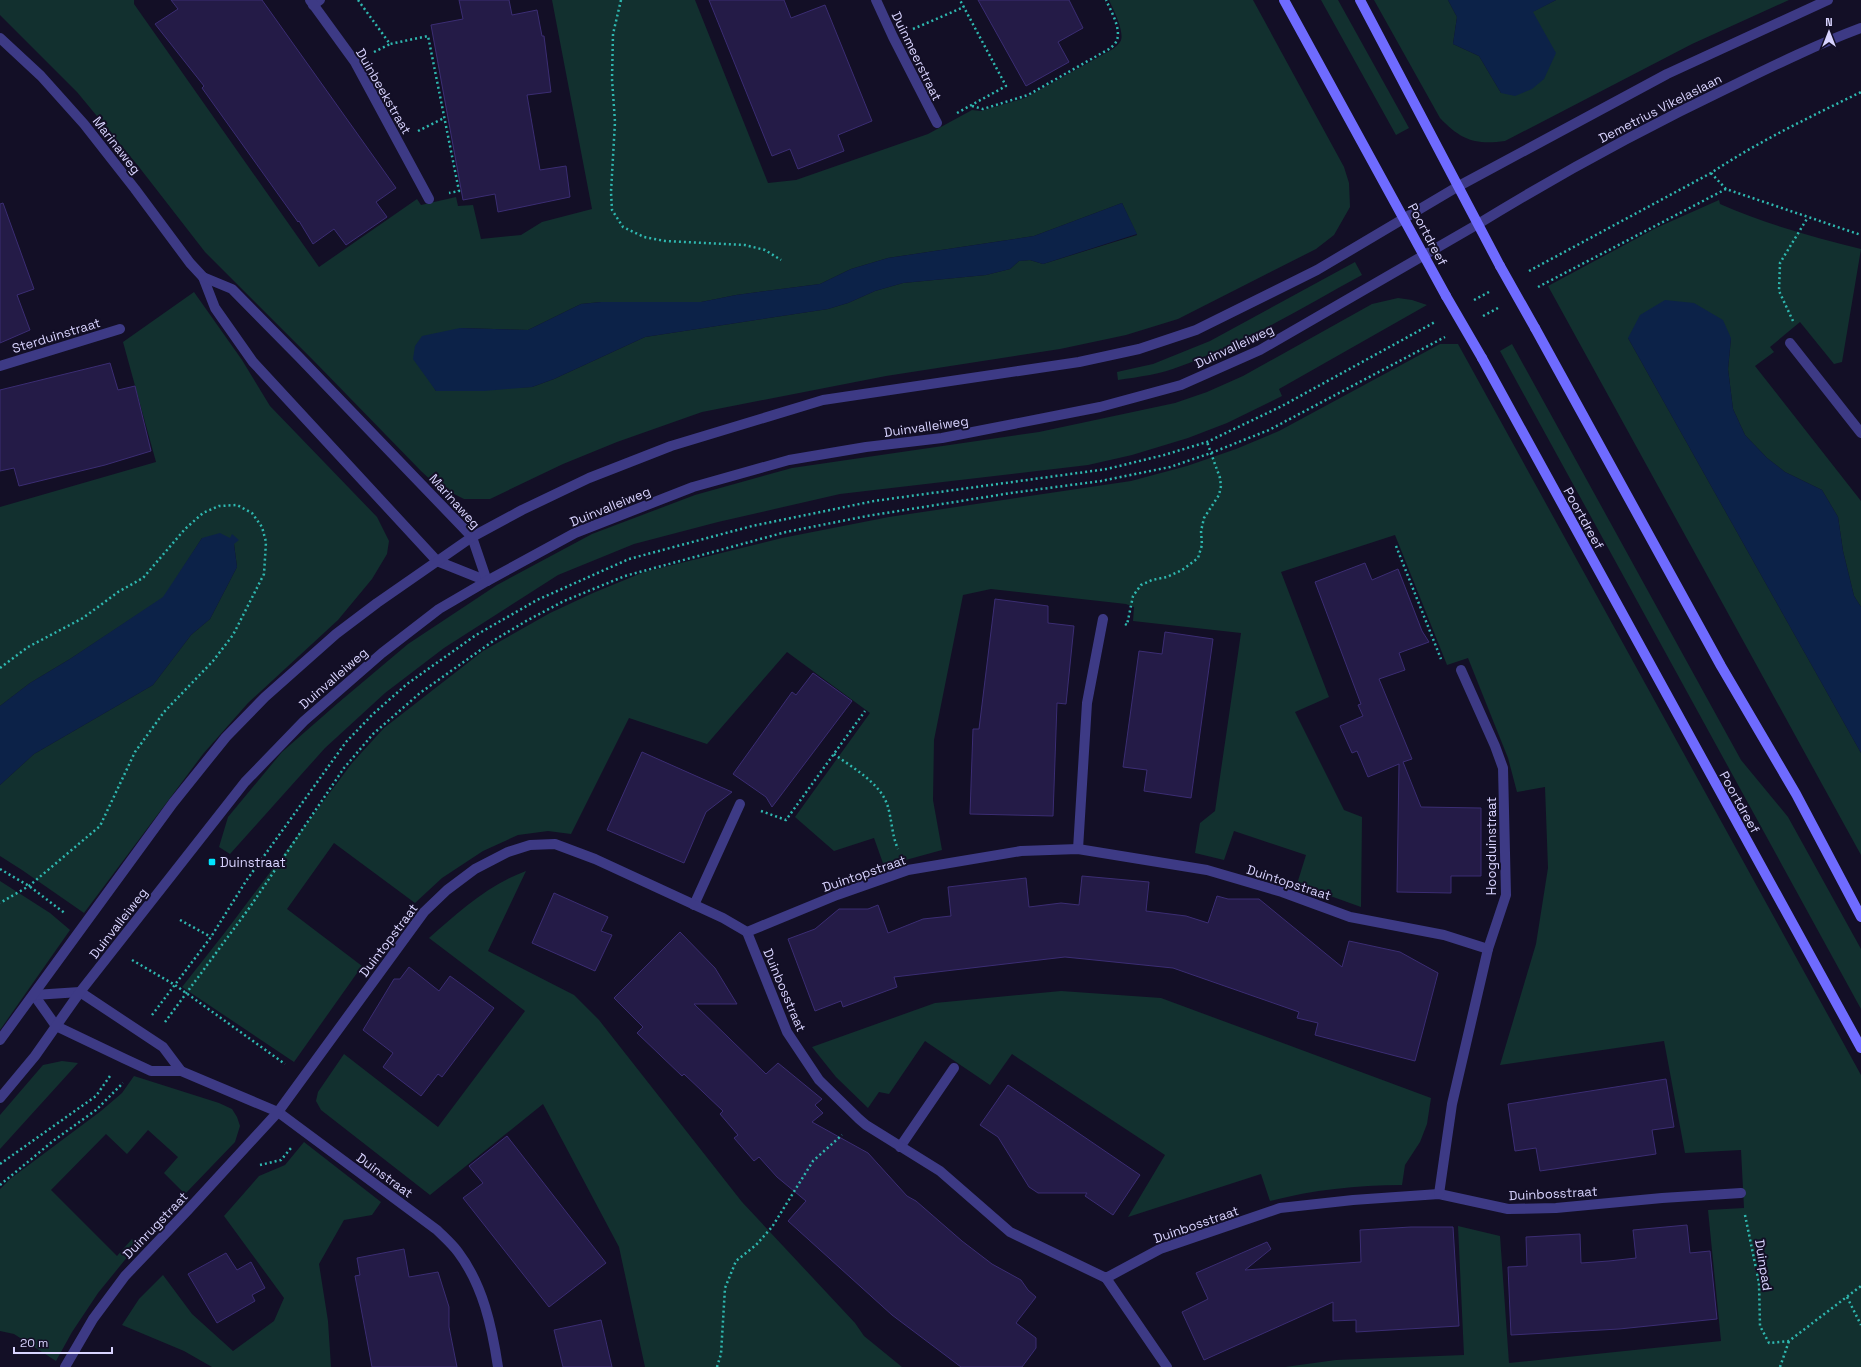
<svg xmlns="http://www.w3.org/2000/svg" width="1861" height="1367" font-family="'Space Grotesk',sans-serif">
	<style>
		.green { fill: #12302f; fill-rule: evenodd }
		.water { fill: #0c2248 }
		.building { fill: #241b47; stroke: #3b2d73 }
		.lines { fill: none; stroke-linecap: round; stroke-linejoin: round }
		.path { stroke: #2fb8b0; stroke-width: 2.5; stroke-dasharray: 2 3; stroke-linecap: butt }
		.service { stroke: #3d3a85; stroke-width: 10 }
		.minor { stroke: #3d3a85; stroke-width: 10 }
		.tertiary { stroke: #3d3a85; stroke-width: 10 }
		.secondary { stroke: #6f6bff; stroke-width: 10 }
		.secondary-bridge { stroke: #6f6bff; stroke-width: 10 }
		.poi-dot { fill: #00e5ff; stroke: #130f26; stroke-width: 1.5 }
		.labels { text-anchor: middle; stroke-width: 4; stroke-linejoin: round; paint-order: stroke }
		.street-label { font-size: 13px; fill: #d9d4ff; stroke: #130f26 }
		.poi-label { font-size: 13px; fill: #d9d4ff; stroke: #130f26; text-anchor: start }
	</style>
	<rect width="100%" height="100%" fill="#130f26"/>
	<g class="green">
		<path d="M 0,0 L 134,0 L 134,4 L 319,267 L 417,199 L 421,205 L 456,197 L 458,206 L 473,205 L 481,239 L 521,235 L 542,222 L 592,209 L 552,0 L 695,0 L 768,183 L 796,180 L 928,134 L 972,110 L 981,111 L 1025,98 L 1113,49 C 1115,47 1118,45 1120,42 C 1126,34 1113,9 1109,0 L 1253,0 L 1344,167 L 1349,183 L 1350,207 L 1334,235 L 1316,249 L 1178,319 L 1126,335 L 1060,349 L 886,376 L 702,412 L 617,442 L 563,464 L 490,499 L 464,499 L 436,485 L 421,471 L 312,359 L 205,252 L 139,167 L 77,92 L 0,15 ZM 1122,203 L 1137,235 L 1043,264 L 1030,260 L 1019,261 L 1010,269 L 986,275 L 903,283 L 875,291 L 848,303 L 828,309 L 645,337 L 554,379 L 532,387 L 436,391 L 428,378 L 460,328 L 528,330 L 581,304 L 601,302 L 701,302 L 736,295 L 820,284 L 851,269 L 888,258 L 1034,236 Z"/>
		<polygon points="1321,0 1338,0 1409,128 1396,135"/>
		<path d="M 1374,0 L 1448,0 L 1457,17 L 1453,44 L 1479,56 L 1501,93 L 1532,12 L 1556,0 L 1789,0 L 1692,44 L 1505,141 C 1475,145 1461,140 1440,118 Z"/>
		<path d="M 1719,200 L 1720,204 C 1765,224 1813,237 1861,249 L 1842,362 L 1834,364 L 1800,322 L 1770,347 L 1774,352 L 1755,366 L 1861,501 L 1861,607 L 1854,596 L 1843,551 L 1838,517 L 1822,490 L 1785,472 L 1767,458 L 1745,435 L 1733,409 L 1728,369 L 1731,338 L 1628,338 L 1861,753 L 1861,855 L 1548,286 L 1656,228 Z"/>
		<path d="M 1355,262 L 1362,275 C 1303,307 1244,344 1181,366 C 1161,374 1139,377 1118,380 L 1117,372 L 1153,364 L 1210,341 Z"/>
		<polygon points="194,292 242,360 270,406 377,517 389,541 387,554 372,579 338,620 248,703 203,754 84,913 22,870 0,856 0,785 34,754 153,685 191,635 210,619 237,567 234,544 230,538 202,538 164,597 70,659 30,683 0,706 0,507 156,462 123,342"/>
		<polygon points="1398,298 1412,300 1427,305 1279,389 1282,396 1227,423 1188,438 1132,455 1088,465 840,494 718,522 634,544 558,575 444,648 385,693 325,748 230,854 219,847 228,817 282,752 338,703 408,644 497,585 592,534 695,495 792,468 1039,432 1175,403 1207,392 1243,376 1372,304"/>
		<polygon points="1440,344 1458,344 1861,1075 1861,1367 1285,1367 1336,1360 1464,1355 1458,1226 1500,1236 1509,1363 1721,1341 1708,1210 1744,1208 1741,1150 1685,1153 1664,1041 1500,1065 1536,944 1548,868 1545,787 1517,792 1508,758 1468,658 1447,665 1395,535 1281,572 1329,697 1295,712 1344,810 1362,817 1361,907 1297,884 1306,855 1234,831 1224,860 1195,853 1200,823 1215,811 1241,633 1133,621 1134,607 1126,604 991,589 963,595 934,740 933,800 942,850 884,866 874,838 834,851 795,817 870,713 787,652 707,744 629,718 571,834 548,831 518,835 483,851 442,878 415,903 334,843 287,909 362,966 294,1062 182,987 226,931 352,763 384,728 483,651 550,613 593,593 644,572 782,538 889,517 1131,481 1187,466 1236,449 1279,431"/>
		<polygon points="1512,344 1741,760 1788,817 1861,949 1861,1009 1500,351"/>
		<path d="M 526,871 L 488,951 L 574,995 L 599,1020 L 742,1202 L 855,1323 L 864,1336 L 902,1367 L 645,1367 L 619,1247 L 543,1104 L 430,1195 L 321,1110 L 316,1101 L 318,1092 L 344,1054 L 438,1127 L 525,1011 L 429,938 C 459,912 488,885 526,871 Z"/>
		<polygon points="0,881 50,913 70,930 0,1030"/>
		<path d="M 1061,991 L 1161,998 L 1431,1098 L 1427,1124 L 1420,1142 L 1405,1165 L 1402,1185 C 1356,1185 1313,1190 1270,1201 L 1261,1174 L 1128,1217 L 1165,1155 L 1012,1054 L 990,1085 L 925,1041 L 889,1094 L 879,1092 L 868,1108 L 836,1077 L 812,1047 L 935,1003 Z"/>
		<polygon points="62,1061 78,1063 0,1149 0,1115 43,1065"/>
		<polygon points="134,1076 219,1103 232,1109 237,1117 240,1126 235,1142 185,1194 164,1173 178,1157 148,1130 127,1154 106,1134 51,1190 117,1256 132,1239 137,1245 98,1293 72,1332 56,1361 14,1334 0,1331 0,1189 10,1179 101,1111 122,1093"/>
		<polygon points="304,1142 381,1202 372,1215 344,1220 319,1264 328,1321 331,1367 212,1367 184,1351 122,1325 139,1299 163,1275 192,1314 233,1351 274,1321 284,1298 224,1216 259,1176 285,1165"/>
	</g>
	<g class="water">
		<polygon points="1448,0 1556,0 1533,12 1556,53 1544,79 1532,89 1515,96 1501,93 1479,56 1453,44 1457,17"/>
		<polygon points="1122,203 1137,234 1043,264 1030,260 1019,261 1010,269 986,275 903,283 875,291 848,303 828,309 645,337 554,379 532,387 484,391 436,391 413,359 415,346 422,336 460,328 528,330 581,304 601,302 701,302 736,295 820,284 851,269 888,258 1034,236"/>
		<polygon points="1665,300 1694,303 1723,320 1731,338 1728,369 1733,409 1745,435 1767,458 1785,472 1822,490 1838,517 1843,551 1854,596 1861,607 1861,753 1628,338 1640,315"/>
		<polygon points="220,533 230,538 232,534 239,540 234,544 237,567 210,619 191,635 153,685 34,754 0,785 0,706 30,683 70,659 163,597 202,538"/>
	</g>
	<g class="building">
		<polygon points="171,0 262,0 396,188 376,202 387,217 346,245 334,229 313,244 299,221 298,222 202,88 204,86 155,24 178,9"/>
		<polygon points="459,0 509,0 512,15 537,10 542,36 544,36 551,92 527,95 540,170 566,166 570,197 498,212 495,194 463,200 431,25 463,19"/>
		<polygon points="709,0 784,0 791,18 825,5 872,121 838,135 844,151 798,169 790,149 772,156"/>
		<polygon points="978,0 1069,0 1083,28 1058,42 1069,62 1026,86"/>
		<polygon points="3,203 34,289 17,295 30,330 0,343 0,204"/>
		<polygon points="110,363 118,390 135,386 151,451 105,465 19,486 14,468 0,471 0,390"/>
		<polygon points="1365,563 1372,580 1398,569 1422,631 1429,642 1399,653 1405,670 1379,679 1412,759 1403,762 1421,807 1481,808 1481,876 1451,876 1451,893 1397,892 1399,764 1368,777 1357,751 1352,753 1340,726 1363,716 1358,705 1361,704 1315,582"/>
		<polygon points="995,599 1048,606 1048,623 1074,626 1066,704 1057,703 1053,816 970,814 973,729 979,729"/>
		<polygon points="1165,632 1213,639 1191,798 1144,791 1147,770 1123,767 1139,651 1162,654"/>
		<polygon points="813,673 852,701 772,807 766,797 733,774 792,692 796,695"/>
		<polygon points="642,752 732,792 706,812 684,863 607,830"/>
		<polygon points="1082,876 1149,882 1146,911 1186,916 1208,923 1217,896 1228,899 1259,899 1342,967 1349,941 1400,952 1438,973 1415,1061 1315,1035 1318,1023 1297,1018 1299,1012 1173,968 1065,957 894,977 897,987 843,1007 841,1001 815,1011 788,939 815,929 839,909 868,909 878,905 888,933 923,919 951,916 948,887 1026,878 1029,907 1061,903 1079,905"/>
		<polygon points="554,893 608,917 601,931 612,935 595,971 532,943"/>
		<polygon points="680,932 715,968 737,1004 694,1004 766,1074 778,1063 822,1099 815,1105 823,1113 812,1122 868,1153 907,1196 916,1201 962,1241 992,1264 1021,1280 1028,1290 1036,1297 1016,1323 1036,1338 1036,1348 1022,1367 961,1367 892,1315 788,1221 806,1201 777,1177 759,1157 754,1161 734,1138 738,1135 720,1114 723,1111 684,1074 682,1076 637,1033 643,1027 614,998"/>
		<polygon points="409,967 439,991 450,976 494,1008 442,1077 438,1074 421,1096 383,1067 393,1053 363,1030 394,979 400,979"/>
		<polygon points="1666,1079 1674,1127 1652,1130 1656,1154 1540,1171 1536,1148 1515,1151 1508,1104"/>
		<polygon points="1008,1085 1140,1175 1113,1215 1085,1196 1087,1193 1038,1193 1029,1187 998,1137 980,1125"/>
		<polygon points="507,1136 606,1263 549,1307 463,1198 483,1183 469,1166"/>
		<polygon points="1687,1225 1690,1253 1710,1251 1717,1319 1619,1329 1511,1335 1508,1267 1527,1266 1526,1237 1580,1234 1581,1263 1609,1261 1636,1258 1633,1230"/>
		<polygon points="1411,1227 1453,1227 1459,1326 1356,1332 1356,1320 1333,1321 1333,1302 1204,1360 1182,1312 1208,1299 1196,1273 1267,1242 1271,1249 1245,1270 1361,1262 1360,1230"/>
		<polygon points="404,1249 409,1277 438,1272 449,1307 449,1327 457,1367 372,1367 355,1276 360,1275 357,1258"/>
		<polygon points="226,1253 237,1270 251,1262 265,1288 252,1295 255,1301 217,1323 188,1274"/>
		<polygon points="601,1320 612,1367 563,1367 554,1330"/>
	</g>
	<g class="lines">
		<g class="path">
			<polyline points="358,0 390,44 428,36 459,191 449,193"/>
			<polyline points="621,0 613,34 612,79 615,122 611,192 612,210 623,227 644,237 665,241 745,245 765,250 781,260"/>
			<polyline points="913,29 964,7"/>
			<polyline points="374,52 390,44"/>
			<path d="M 972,106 L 983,109 L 1028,95 L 1109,49 C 1112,47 1116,43 1117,40 C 1121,28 1111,11 1106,0"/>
			<polyline points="957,113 1006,86 960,0"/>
			<polyline points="418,131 444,118"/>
			<polyline points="1711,173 1726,189 1861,235"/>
			<path d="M 1529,271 L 1711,173 C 1759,141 1810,117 1861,92"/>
			<polyline points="1538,287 1726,189"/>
			<polyline points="1474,300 1489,292"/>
			<polyline points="1483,316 1498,308"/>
			<polyline points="1793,321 1779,291 1780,263 1808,217"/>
			<polyline points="1396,546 1441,659"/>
			<polyline points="1125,624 1127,625 1133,596 1141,585 1152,580 1167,577 1182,570 1198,558 1202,545 1201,531 1204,518 1219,495 1221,486 1220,478 1207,442"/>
			<polyline points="0,668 28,647 83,618 118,592 143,578 185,529 203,513 219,506 237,505 252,513 262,527 266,542 264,574 233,635 213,661 164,712 135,752 100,826 29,886 0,903"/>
			<path d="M 834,754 C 854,769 881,783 888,807 C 892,821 892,836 898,849"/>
			<polyline points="761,811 786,820 865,711"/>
			<polyline points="0,869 29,886 66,914"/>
			<polyline points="180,920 211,937"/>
			<polyline points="132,960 175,985 285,1064"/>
			<polyline points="152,1015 211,937 246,881 346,742 373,714 407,684 476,635 537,600 629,559 752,526 874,501 1107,469 1164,455 1207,442 1282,406 1435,322"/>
			<polyline points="165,1022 250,907 344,768 373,734 420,693 496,639 528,620 564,601 625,576 786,532 867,516 1011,493 1101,481 1170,467 1211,453 1269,430 1445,337"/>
			<polyline points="0,1164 96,1096 110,1076"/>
			<polyline points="260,1165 281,1160 291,1148"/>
			<polyline points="0,1185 53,1141 96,1110 123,1083"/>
			<polyline points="1745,1215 1759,1283 1760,1326 1769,1343 1789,1341 1861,1286"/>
			<polyline points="1847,1297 1861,1325"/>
			<polyline points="717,1367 721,1354 725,1288 736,1261 756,1245 772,1227 813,1161 842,1135"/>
			<polyline points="1780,1367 1789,1341"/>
		</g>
		<g class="service">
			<polyline points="313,5 320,0"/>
			<polyline points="900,1147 954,1068"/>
		</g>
		<g class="minor">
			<polyline points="310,0 355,62 429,199"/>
			<polyline points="876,0 893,37 937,123"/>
			<polyline points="1457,187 1667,74 1828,0"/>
			<path d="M 1478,224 C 1561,173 1646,127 1734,85 C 1775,65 1818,44 1861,28"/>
			<polyline points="1790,343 1861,433"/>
			<polyline points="0,366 120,329"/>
			<polyline points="1078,849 1087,703 1103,619"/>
			<polyline points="694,905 740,804"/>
			<polyline points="747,932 787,1032 819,1080 859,1119 866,1125 940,1171 1010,1232 1106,1278 1160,1249 1280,1208 1353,1200 1439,1194 1508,1209 1556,1208 1662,1198 1741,1193"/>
			<polyline points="1439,1194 1452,1104 1488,949 1506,895 1503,768 1495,746 1461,670"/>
			<polyline points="1106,1278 1167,1367"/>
			<path d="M 498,1367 C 492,1327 483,1285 458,1252 C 452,1244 444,1237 437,1230 L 278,1112 L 424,912 L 447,890 L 475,869 L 508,852 L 530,845 L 555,844 L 595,859 L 723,918 L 747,932 L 837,895 L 908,870 L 1021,851 L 1078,849 L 1207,870 L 1282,892 L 1350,917 L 1444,935 L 1488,949"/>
		</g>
		<g class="tertiary">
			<polyline points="0,38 41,76 84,124 135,189 190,263 203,277 215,308 253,362 437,561 487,581"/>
			<polyline points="203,277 232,289 299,357 472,537 487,581"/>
			<polyline points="34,995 56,1026 123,1058 151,1071 181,1071 278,1112 187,1211 125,1276 93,1319 65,1367"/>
			<polyline points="34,995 80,992 163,1047 181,1071"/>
			<polyline points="0,1040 173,803 226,737 265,697 336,634 377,603 472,537 522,510 589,478 671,446 823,400 1079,362 1139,349 1196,330 1317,270 1457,187"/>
			<polyline points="0,1098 35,1056 80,992 245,782 304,721 382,653 439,609 487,581 575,533 693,487 789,460 866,447 942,438 1100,407 1181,385 1260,350 1478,224"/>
		</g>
		<g class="secondary">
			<polyline points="1284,0 1446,296"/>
			<polyline points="1360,0 1500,266"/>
			<polyline points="1535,328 1721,666 1796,794 1861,917"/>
			<polyline points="1482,358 1861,1048"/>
		</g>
		<g class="secondary-bridge">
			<polyline points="1500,266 1535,328"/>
			<polyline points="1446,296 1482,358"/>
		</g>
	</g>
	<rect class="poi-dot" x="208" y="858" width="8" height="8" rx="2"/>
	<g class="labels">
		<g class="street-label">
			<text transform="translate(917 56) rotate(64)" y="5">Duinmeerstraat</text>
			<text transform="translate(384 91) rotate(60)" y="5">Duinbeekstraat</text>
			<text transform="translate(1660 108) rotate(-27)" y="5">Demetrius Vikelaslaan</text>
			<text transform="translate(117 145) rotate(52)" y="5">Marinaweg</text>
			<text transform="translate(1428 234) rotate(62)" y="5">Poortdreef</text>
			<text transform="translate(56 335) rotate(-17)" y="5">Sterduinstraat</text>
			<text transform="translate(1234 346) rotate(-25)" y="5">Duinvalleiweg</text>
			<text transform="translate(926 426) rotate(-8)" y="5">Duinvalleiweg</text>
			<text transform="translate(455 501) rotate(48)" y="5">Marinaweg</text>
			<text transform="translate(610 506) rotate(-22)" y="5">Duinvalleiweg</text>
			<text transform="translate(1584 518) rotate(61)" y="5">Poortdreef</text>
			<text transform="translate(333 678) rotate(-41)" y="5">Duinvalleiweg</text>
			<text transform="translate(1740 802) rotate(61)" y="5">Poortdreef</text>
			<text transform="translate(1491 846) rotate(-90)" y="5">Hoogduinstraat</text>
			<text transform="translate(864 873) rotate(-19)" y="5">Duintopstraat</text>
			<text transform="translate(1289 882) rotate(18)" y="5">Duintopstraat</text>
			<text transform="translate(118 923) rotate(-52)" y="5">Duinvalleiweg</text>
			<text transform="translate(388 940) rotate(-53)" y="5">Duintopstraat</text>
			<text transform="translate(785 990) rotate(67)" y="5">Duinbosstraat</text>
			<text transform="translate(385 1175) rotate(36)" y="5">Duinstraat</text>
			<text transform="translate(1553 1193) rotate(-3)" y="5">Duinbosstraat</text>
			<text transform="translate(1196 1224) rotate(-19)" y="5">Duinbosstraat</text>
			<text transform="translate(155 1225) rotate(-46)" y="5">Duinrugstraat</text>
			<text transform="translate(1764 1265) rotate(81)" y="5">Duinpad</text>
		</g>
		<g class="poi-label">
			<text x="220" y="867">Duinstraat</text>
		</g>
	</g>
	<g transform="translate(1829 32)" stroke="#130f26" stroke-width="3" paint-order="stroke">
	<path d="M0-3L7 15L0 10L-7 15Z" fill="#d9d4ff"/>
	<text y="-6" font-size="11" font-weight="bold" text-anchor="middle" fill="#d9d4ff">N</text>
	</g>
	<path d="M14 1347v6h98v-6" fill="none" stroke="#d9d4ff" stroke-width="2"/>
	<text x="20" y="1347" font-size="12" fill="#d9d4ff" stroke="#130f26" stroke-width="3" paint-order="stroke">20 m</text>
</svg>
